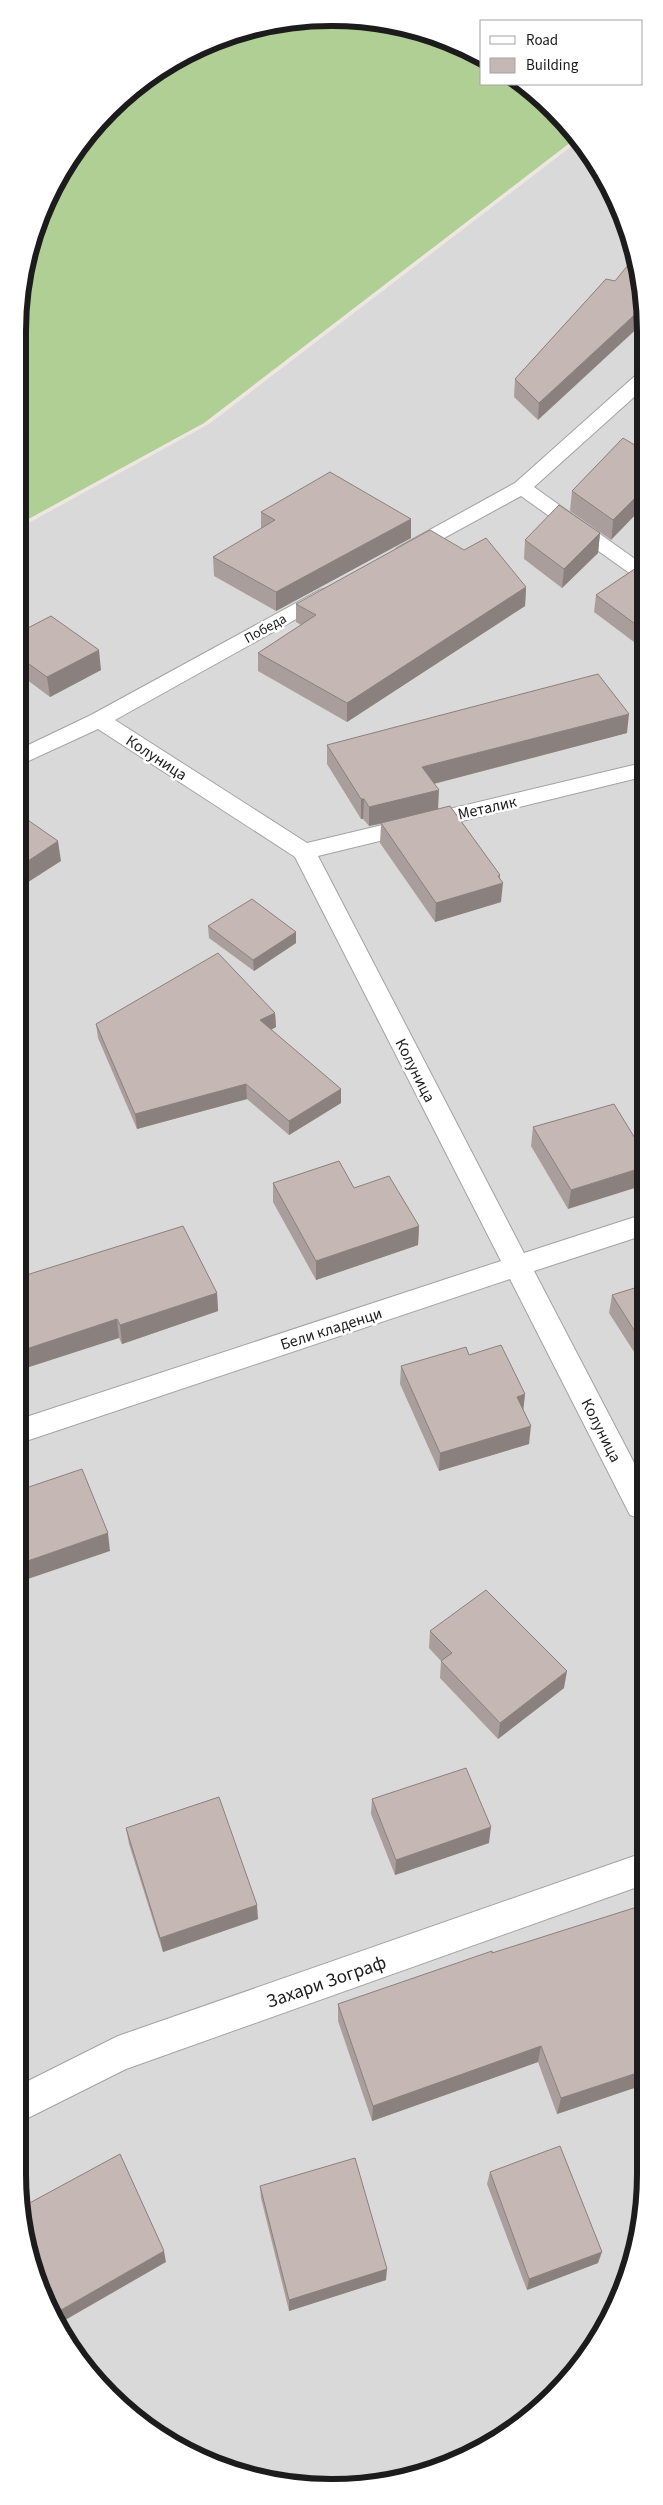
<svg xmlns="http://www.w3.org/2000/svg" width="663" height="2505" font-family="'Source Sans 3',sans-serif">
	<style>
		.residential { fill: #dad9d9 }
		.forest { fill: #afcf94 }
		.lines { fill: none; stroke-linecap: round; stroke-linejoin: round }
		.street-casing { stroke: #a3a3a3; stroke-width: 2 }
		.street { fill: #fff; fill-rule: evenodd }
		.wall { fill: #a99e9b }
		.shaded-wall { fill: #8a817e }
		.building { fill: #c5b8b4; stroke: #8a817e }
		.labels { text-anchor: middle; stroke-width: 5; stroke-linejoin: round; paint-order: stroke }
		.far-street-label { font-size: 14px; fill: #1c1c1c; stroke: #fff }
		.street-label { font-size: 16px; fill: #1c1c1c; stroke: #fff }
		.near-street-label { font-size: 19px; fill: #1c1c1c; stroke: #fff }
		.rim { fill: none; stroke: #1c1c1c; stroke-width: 6 }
	</style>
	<rect width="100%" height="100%" fill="#eee7e1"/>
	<polygon class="residential" points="577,142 613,193 643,291 640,2234 603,2331 522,2423 413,2477 311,2487 192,2455 96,2381 41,2293 18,2173 23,526 209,424"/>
	<polygon class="forest" points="392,23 471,50 482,58 482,84 518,84 554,110 575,139 204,423 23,522 23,271 70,157 157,71 270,24"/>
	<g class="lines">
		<g class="street-casing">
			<g id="street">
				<polygon points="643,373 643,389 534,487 642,564 642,579 635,577 521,496 411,556 404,558 397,556 394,552 397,548 515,483 636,375"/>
				<polygon points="327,588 334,590 337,594 334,598 115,720 307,843 642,763 642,777 318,856 524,1253 641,1215 641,1236 534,1271 641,1476 641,1519 630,1515 510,1279 20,1443 20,1419 501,1261 295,857 98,729 22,764 22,748 91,715 320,590"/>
				<polygon points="640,1854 640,1886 126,2069 18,2123 18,2086 118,2036"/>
			</g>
		</g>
		<use href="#street" class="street"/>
	</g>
	<g class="wall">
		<polygon points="606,279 538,420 514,397 515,379"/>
		<polygon points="623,438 611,540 570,511 572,491"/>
		<polygon points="261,512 411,538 276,611 214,576 213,557 261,529"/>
		<polygon points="600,533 598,553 562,588 524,559 525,540"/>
		<polygon points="642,564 642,648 594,612 596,595"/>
		<polygon points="526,587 525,606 347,722 258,671 258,653 301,625 296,622 296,604"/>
		<polygon points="22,631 101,670 50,697 22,676"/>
		<polygon points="627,733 434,784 438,809 500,879 501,902 435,922 380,843 381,824 369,826 363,819 361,819 327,764 327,745"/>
		<polygon points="208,926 296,932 296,943 254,971 209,938"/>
		<polygon points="275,1013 276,1027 271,1030 341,1089 341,1103 289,1135 247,1099 137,1129 98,1038 96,1024"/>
		<polygon points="614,1104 568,1209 531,1146 533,1127"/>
		<polygon points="273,1183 354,1188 419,1226 418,1245 316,1280 273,1202"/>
		<polygon points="20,1277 217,1293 218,1311 122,1344 119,1338"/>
		<polygon points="641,1286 641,1353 636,1355 609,1313 612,1295"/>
		<polygon points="469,1355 525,1394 523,1410 529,1444 439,1471 400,1384 401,1366"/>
		<polygon points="430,1631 564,1688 498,1739 440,1678 441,1661 429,1648"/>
		<polygon points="640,1672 640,1697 637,1688"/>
		<polygon points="372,1799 489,1843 395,1875 371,1814"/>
		<polygon points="126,1828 258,1919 163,1952 129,1844"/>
		<polygon points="640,1906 640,2086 557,2114 538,2062 372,2121 338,2021 338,2004"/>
		<polygon points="490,2172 598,2263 527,2290 487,2184"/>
		<polygon points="260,2186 386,2280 289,2311 261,2198"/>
	</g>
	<g class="shaded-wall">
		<polygon points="643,307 643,323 538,420 539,403"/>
		<polygon points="642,491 642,508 611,540 613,520"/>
		<polygon points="411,519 411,538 276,611 276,592"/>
		<polygon points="600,533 598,553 562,588 564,569"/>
		<polygon points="526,587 525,606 347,722 347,703"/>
		<polygon points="99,650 101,670 50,697 47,677"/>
		<polygon points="629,714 627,733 421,787 422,767"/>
		<polygon points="439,790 438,810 369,826 369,807"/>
		<polygon points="361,799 364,799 363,819 361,819"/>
		<polygon points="58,841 61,861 22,886 22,865"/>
		<polygon points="500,875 499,884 503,883 501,902 435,922 436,903"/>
		<polygon points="296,932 296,943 254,971 253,960"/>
		<polygon points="275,1013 276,1027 260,1035 260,1020"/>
		<polygon points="246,1084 247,1099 137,1129 135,1114"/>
		<polygon points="341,1089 341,1103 289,1135 289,1121"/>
		<polygon points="641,1168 641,1186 568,1209 571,1190"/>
		<polygon points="419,1226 418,1245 316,1280 316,1261"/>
		<polygon points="217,1293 218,1311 122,1344 120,1325"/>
		<polygon points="117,1319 119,1338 20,1370 20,1351"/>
		<polygon points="641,1337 641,1353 636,1355 639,1338"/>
		<polygon points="525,1394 523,1412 517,1397"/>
		<polygon points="531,1426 529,1444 439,1471 440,1453"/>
		<polygon points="108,1533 110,1551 19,1582 19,1564"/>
		<polygon points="567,1671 564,1688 498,1739 500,1723"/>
		<polygon points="491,1827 489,1843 395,1875 396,1860"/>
		<polygon points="257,1905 258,1919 163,1952 160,1938"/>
		<polygon points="541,2046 538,2062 372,2121 373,2106"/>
		<polygon points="640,2072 640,2086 557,2114 561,2098"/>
		<polygon points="164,2251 166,2262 60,2323 54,2314"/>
		<polygon points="602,2252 598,2263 527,2290 529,2279"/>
		<polygon points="387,2269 386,2280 289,2311 289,2300"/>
	</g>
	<g class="building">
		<polygon points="633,259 643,291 643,307 539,403 515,379 606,279 615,281"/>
		<polygon points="623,438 643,450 642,491 613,520 572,491"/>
		<polygon points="330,472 411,519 276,592 213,557 275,520 261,512"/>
		<polygon points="559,505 600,533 564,569 525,540"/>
		<polygon points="430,530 464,550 486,538 526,587 347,703 258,653 316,615 296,604"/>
		<polygon points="642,564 642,629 596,595"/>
		<polygon points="51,616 99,650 47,677 22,659 22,631"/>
		<polygon points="598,674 629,714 422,767 439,790 369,807 364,799 361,799 327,745"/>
		<polygon points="450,806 500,875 498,876 503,883 436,903 381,823"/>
		<polygon points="22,816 58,841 22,865"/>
		<polygon points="252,899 296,932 253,960 208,926"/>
		<polygon points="218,953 275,1013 260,1020 341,1089 289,1121 246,1084 135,1114 96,1024"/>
		<polygon points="614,1104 641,1148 641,1168 571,1190 533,1127"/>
		<polygon points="339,1161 354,1188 389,1176 419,1226 316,1261 273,1183"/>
		<polygon points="183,1226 217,1293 120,1325 117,1319 20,1351 20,1277"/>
		<polygon points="641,1286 641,1337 639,1338 612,1295"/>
		<polygon points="501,1345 525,1394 517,1397 531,1426 440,1453 401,1366 466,1347 469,1355"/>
		<polygon points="82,1469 108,1533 19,1564 20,1490"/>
		<polygon points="486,1590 567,1671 500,1723 441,1661 452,1653 430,1631"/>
		<polygon points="466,1768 491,1827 396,1860 372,1799"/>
		<polygon points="219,1797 257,1905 160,1938 126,1828"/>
		<polygon points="640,1906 640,2072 561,2098 541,2046 373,2106 338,2004 492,1951 492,1953"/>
		<polygon points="560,2146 602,2252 529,2279 490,2172"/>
		<polygon points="120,2154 164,2251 54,2314 41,2293 24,2206"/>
		<polygon points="355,2158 387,2269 289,2300 260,2186"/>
	</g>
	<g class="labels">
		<g class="far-street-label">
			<text transform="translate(265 628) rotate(-29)" y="5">Победа</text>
		</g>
		<g class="street-label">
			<text transform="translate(157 757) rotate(33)" y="6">Колуница</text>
			<text transform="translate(487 807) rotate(-13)" y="6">Металик</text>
			<text transform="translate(416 1070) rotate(63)" y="6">Колуница</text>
			<text transform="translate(331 1328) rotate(-18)" y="6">Бели кладенци</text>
			<text transform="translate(602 1430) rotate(63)" y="6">Колуница</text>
		</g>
		<g class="near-street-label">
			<text transform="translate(326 1981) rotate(-19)" y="7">Захари Зограф</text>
		</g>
	</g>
	<path d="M0 0H663V2505H0ZM331 26H332A305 305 0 0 1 637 331V2174A305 305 0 0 1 332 2479H331A305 305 0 0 1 26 2174V331A305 305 0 0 1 331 26Z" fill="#fff" fill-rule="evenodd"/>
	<path class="rim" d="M331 26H332A305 305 0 0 1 637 331V2174A305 305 0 0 1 332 2479H331A305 305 0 0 1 26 2174V331A305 305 0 0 1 331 26Z"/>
	<rect x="480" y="20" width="162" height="65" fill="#ffffff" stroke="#a4a4a4"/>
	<rect x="490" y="36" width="25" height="8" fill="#ffffff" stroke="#a4a4a4"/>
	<text x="526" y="45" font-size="15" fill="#1c1c1c">Road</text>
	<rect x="490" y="58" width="25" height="15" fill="#c5b8b4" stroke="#a4a4a4"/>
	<text x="526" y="70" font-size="15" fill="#1c1c1c">Building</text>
</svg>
